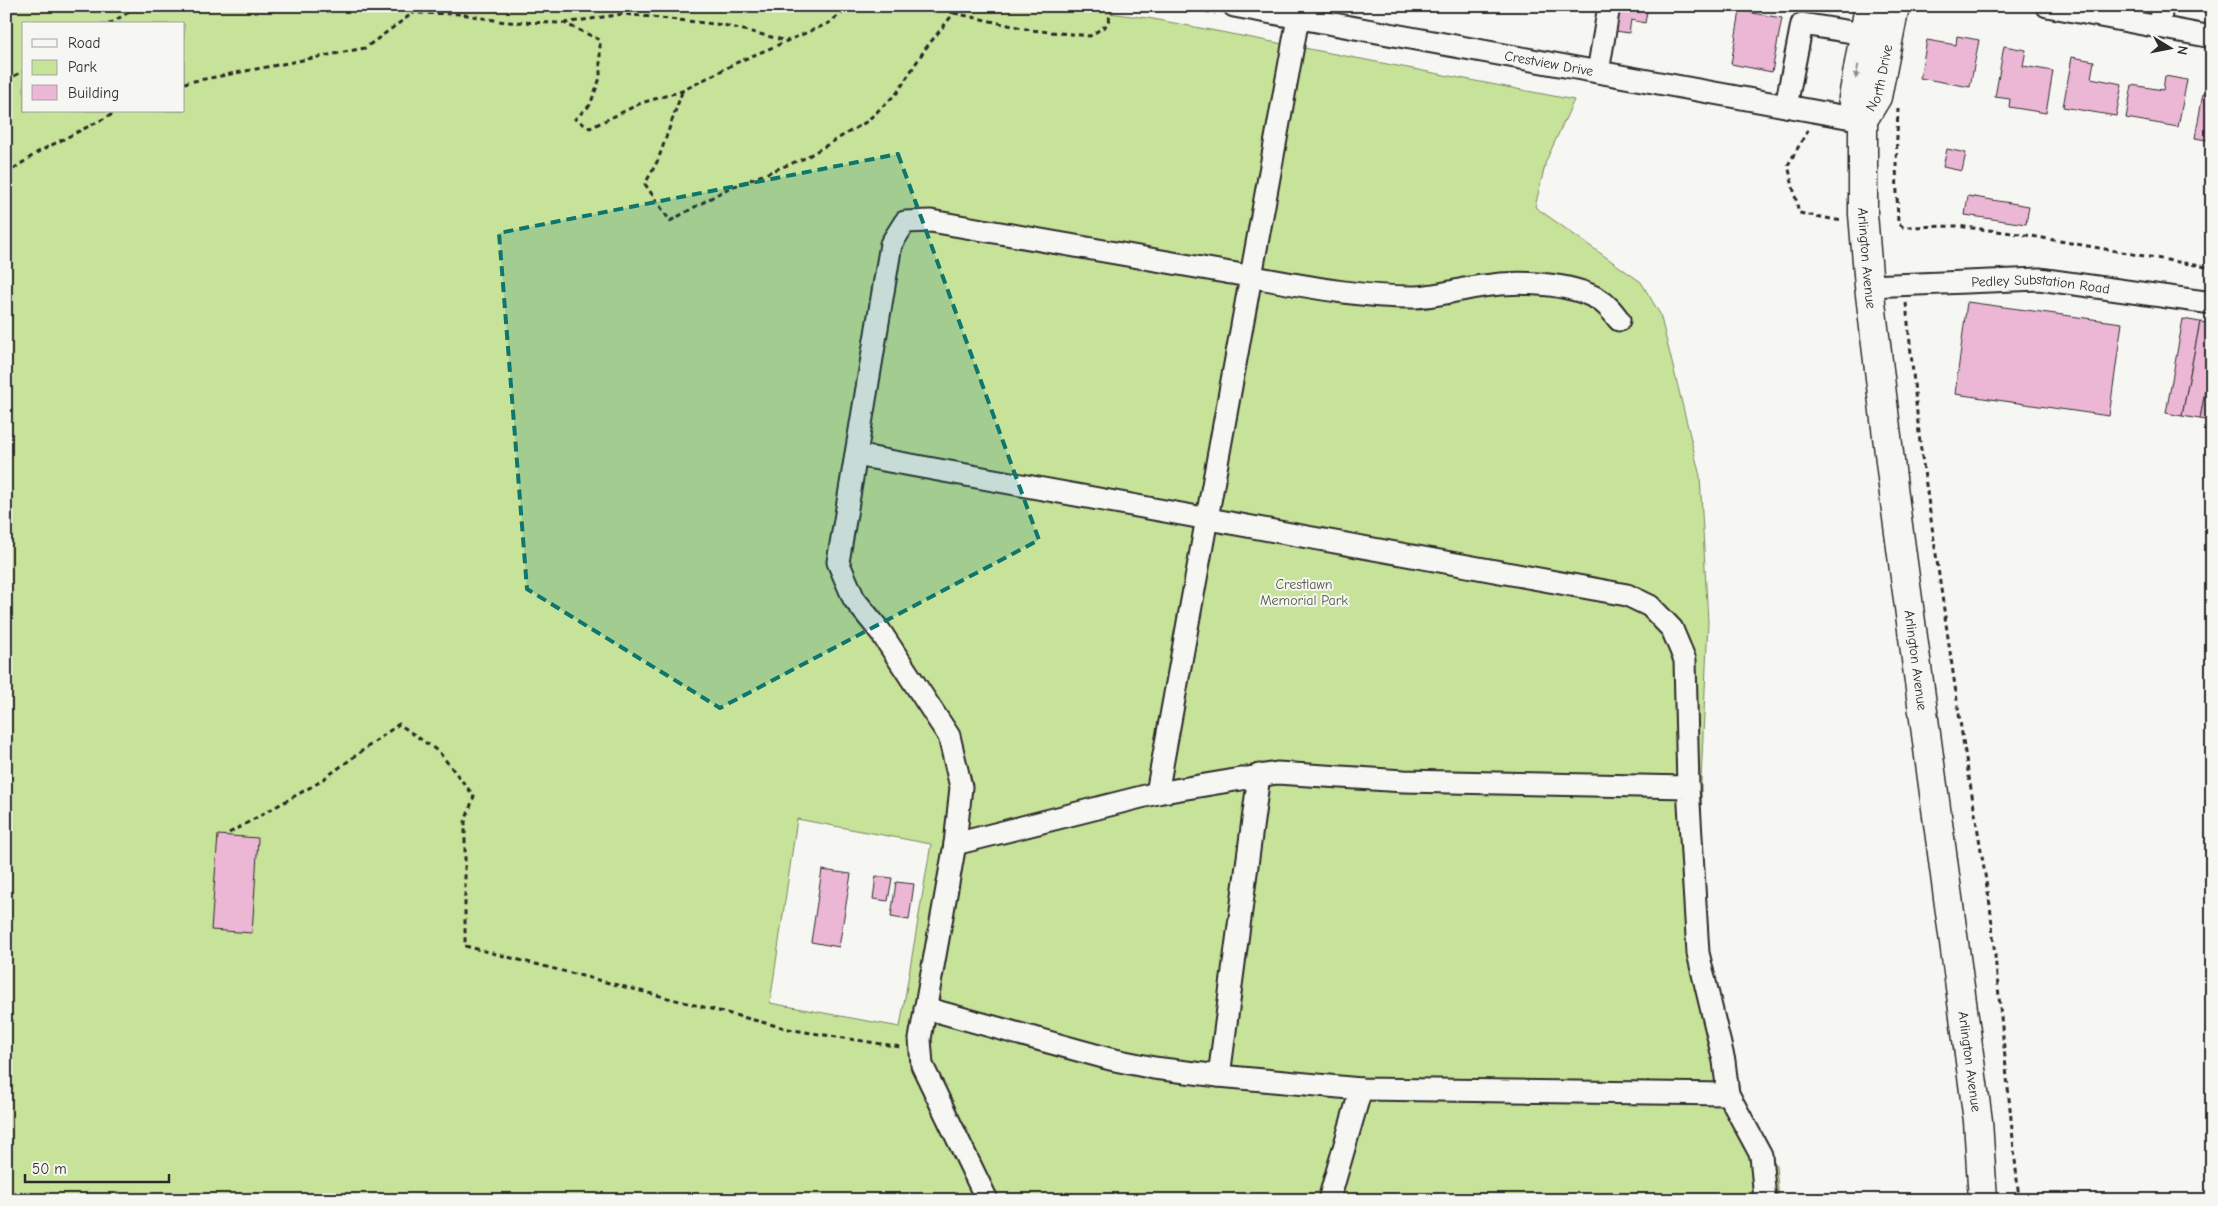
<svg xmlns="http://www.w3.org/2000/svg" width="2218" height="1206" font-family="'Comic Neue',sans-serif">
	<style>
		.green { fill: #c7e299; stroke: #798662; fill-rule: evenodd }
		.building { fill: #ebb7d5; stroke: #2b2b2b }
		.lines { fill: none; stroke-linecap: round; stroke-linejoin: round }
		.minor-casing { stroke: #2b2b2b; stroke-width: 25 }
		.major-casing { stroke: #2b2b2b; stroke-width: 31 }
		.path { stroke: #2b2b2b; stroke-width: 3; stroke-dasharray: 5 4; stroke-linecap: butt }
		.minor { stroke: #f6f6f2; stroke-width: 21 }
		.major { stroke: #f6f6f2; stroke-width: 28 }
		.oneway { fill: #90908e }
		.marked { fill: #0f766e; fill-opacity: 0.2; stroke: #0f766e; stroke-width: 4; stroke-dasharray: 10 6; stroke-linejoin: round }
		.labels { text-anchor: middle; stroke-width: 4; stroke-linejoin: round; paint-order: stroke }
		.street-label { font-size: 14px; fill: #2b2b2b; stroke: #f6f6f2 }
		.park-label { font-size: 14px; fill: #525946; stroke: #f6f6f2 }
	</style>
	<rect width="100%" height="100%" fill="#f6f6f2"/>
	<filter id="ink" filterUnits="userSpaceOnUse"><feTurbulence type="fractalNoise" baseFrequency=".02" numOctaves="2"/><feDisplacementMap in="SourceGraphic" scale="10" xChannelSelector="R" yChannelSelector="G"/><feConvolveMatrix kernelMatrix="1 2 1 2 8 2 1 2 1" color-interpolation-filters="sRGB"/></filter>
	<g filter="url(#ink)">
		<path class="green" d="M 6,6 L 1054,6 L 1148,18 L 1574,100 L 1546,161 L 1535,207 L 1641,282 L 1660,314 L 1700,476 L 1708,622 L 1701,781 L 1702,874 L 1707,939 L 1727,1041 L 1742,1100 L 1776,1165 L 1779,1200 L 6,1200 ZM 24,24 L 184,24 L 184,111 L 24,111 ZM 797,819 L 931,844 L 900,1027 L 770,1003 Z"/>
		<g class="building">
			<polygon points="1613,6 1648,6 1645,23 1631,20 1629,33 1609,30"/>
			<polygon points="1740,11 1782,18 1772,72 1731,64"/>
			<polygon points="1957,36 1979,40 1970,87 1920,78 1927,40 1956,45"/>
			<polygon points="2004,46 2026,50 2023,66 2053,71 2046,113 2009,107 2010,99 1995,97"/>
			<polygon points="2072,57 2094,61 2091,78 2122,84 2116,116 2063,107"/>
			<polygon points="2165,76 2187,80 2178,127 2126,118 2132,85 2163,90"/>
			<polygon points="2203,94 2212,96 2212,141 2195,138"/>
			<polygon points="1947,149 1966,153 1962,171 1943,167"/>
			<polygon points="1968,196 2029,206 2026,224 1965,215"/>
			<polygon points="1967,302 2122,323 2109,416 1955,394"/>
			<polygon points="2183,319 2200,322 2182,416 2166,413"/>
			<polygon points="2200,322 2212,324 2212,353 2200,419 2182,416"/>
			<polygon points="2212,353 2212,421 2200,419"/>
			<polygon points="218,835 258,838 252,933 211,930"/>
			<polygon points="822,870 851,874 839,947 811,942"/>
			<polygon points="876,876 892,878 888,901 873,899"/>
			<polygon points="896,882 914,884 909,920 891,917"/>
		</g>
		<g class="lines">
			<g class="minor-casing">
				<g id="minor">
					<path id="s1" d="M 1234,6 L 1863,120"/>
					<polyline points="2047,6 2212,37"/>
					<polyline points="2159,27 2162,6"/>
					<polyline points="1598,72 1609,6"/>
					<polyline points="1786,106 1802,24 1864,34"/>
					<path id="s2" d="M 1869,286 L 2039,279 L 2212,303"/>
					<polyline points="856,455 1627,595 1650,606 1672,629 1685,660 1688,787"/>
					<polyline points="1157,793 1298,18"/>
					<polyline points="955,844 1157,793 1277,773 1404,781 1688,787 1698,953 1724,1061 1728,1094"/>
					<polyline points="925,1008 1110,1059 1154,1068 1219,1076 1361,1089 1728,1094 1761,1155 1765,1200"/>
					<polyline points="1219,1076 1259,775"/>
					<path d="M 987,1200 L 922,1065 L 920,1039 L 955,844 L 961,787 L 949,736 L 880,631 L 854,599 L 838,562 L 891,244 L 905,222 L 931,221 C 1029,238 1127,255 1225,272 C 1286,282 1350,297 1412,297 C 1436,297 1459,289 1483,286 C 1515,281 1569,282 1598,299 C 1607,304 1613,312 1619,320"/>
					<polyline points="1329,1200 1361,1089"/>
				</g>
			</g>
			<g class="major-casing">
				<g id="major">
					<path id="s3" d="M 1869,6 L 1853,98 L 1863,120 L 1863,214 L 1869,286 L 1895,503 L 1978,1121 L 1983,1200"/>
					<path id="s4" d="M 1863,120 L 1877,97 L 1895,6"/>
				</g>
			</g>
			<g class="path">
				<polyline points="393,6 413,13 461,14 505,22 564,23 600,40 600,78 590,105 575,119 590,128 641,103 682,91 738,62 829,23 850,6"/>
				<polyline points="1179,6 1215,13"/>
				<polyline points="954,13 1031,30 1090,36 1107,25 1113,6"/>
				<polyline points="564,23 623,14 724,25 787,41"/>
				<polyline points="109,24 139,6"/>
				<polyline points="6,80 24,71"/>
				<polyline points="184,83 365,48 413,13"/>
				<polyline points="682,92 658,160 645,184 670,221 725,190 805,158 866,122 897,93 925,49 954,13 936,6"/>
				<polyline points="1898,108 1896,164 1898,223 1903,227 1957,226 2020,234 2212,268"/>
				<polyline points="1808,130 1788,165 1799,213 1842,221"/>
				<polyline points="6,174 38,152 119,111"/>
				<polyline points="1906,303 1920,443 1961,728 1990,905 2019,1200"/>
				<polyline points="229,833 318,783 399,724 439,752 474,796 465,822 465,946 793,1030 901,1047"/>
			</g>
			<use href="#minor" class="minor"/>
			<use href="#major" class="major"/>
		</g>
		<defs><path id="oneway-solid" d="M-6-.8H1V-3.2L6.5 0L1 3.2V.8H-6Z" transform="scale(1.25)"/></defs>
		<use class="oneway" href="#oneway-solid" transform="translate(1857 72) rotate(100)"/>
	</g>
	<path class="marked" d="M 898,154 L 1039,540 L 720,708 L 527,589 L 499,233 Z"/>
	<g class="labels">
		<g class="street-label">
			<text dy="5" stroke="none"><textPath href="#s1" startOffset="320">Crestview Drive</textPath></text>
			<text dy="5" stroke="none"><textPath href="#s4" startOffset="46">North Drive</textPath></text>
			<text dy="5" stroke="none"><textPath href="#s3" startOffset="256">Arlington Avenue</textPath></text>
			<text dy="5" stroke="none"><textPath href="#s2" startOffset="172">Pedley Substation Road</textPath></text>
			<text dy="5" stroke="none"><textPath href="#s3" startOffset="661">Arlington Avenue</textPath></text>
			<text dy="5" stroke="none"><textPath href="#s3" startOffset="1066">Arlington Avenue</textPath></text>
		</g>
		<g class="park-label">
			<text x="1304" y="589">Crestlawn<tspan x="1304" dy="16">Memorial Park</tspan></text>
		</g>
	</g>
	<rect width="2218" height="1206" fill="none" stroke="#f6f6f2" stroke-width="25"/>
	<rect x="12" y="12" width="2193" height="1181" fill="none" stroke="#2b2b2b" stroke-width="2" filter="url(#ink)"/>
	<rect x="22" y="22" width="162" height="90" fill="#f6f6f2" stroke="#a5a5a2"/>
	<rect x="32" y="39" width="25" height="8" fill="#f6f6f2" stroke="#a5a5a2"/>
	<text x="68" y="48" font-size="15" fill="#2b2b2b">Road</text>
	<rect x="32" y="60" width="25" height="15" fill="#c7e299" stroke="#a5a5a2"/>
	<text x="68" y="72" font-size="15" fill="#2b2b2b">Park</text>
	<rect x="32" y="85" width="25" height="15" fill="#ebb7d5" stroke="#a5a5a2"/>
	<text x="68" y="98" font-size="15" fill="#2b2b2b">Building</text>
	<g transform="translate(2170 48) rotate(100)" stroke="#f6f6f2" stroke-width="4" paint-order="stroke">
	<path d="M0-4L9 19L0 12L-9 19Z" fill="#2b2b2b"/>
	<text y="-8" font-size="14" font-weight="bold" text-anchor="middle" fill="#2b2b2b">N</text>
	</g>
	<path d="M25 1174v8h144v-8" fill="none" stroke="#2b2b2b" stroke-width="2.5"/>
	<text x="32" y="1174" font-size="15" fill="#2b2b2b" stroke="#f6f6f2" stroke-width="4" paint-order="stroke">50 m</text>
</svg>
